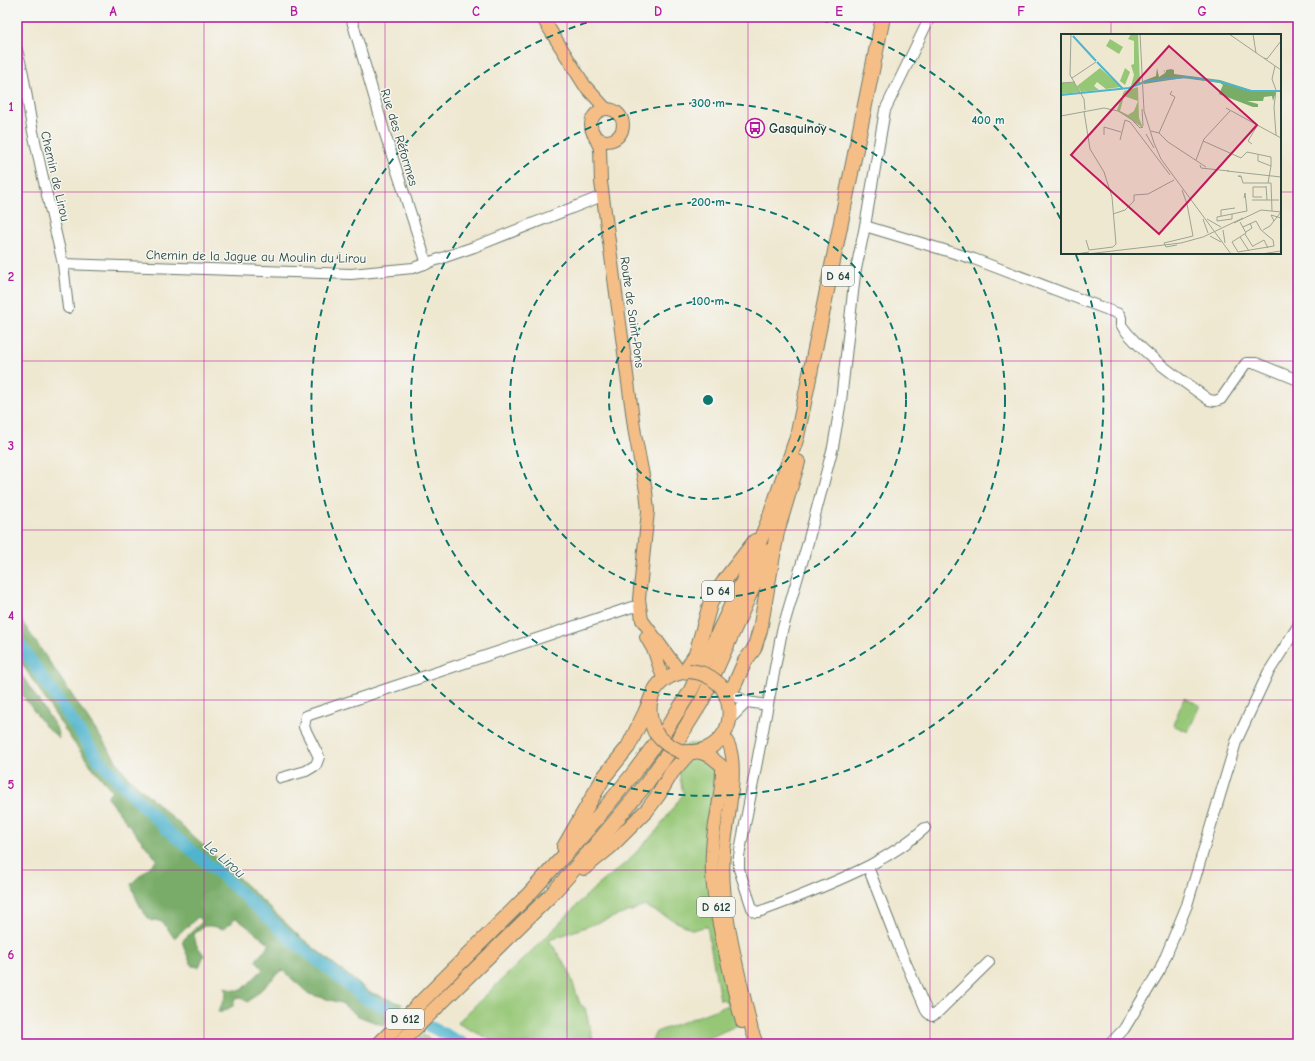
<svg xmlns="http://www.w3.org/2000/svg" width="1315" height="1061" font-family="'Comic Neue',sans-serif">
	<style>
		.green { fill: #96c776; stroke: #5a8255 }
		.forest { fill: #78ac67; stroke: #4c744e }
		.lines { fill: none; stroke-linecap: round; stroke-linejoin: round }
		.river { stroke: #4fb4cd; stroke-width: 12 }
		.minor-casing { stroke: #68796b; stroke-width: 12 }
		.major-casing { stroke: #68796b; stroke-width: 14 }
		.highway-casing { stroke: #68796b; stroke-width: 16 }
		.minor { stroke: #fff; stroke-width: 10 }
		.major { stroke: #f6be87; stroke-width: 12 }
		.highway { stroke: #f6be87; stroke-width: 14 }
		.highway-bridge-casing { stroke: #68796b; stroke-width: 16; stroke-linecap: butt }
		.highway-bridge { stroke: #f6be87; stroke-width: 14 }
		.grid { fill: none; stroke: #b5179e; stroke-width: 1; stroke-opacity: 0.55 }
		.ring { fill: none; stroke: #0f766e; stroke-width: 2; stroke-dasharray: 7 5 }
		.labels { text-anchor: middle; stroke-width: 3; stroke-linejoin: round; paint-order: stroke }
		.shield { fill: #f6f6f2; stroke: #60746d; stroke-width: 1 }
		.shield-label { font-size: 12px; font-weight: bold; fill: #1f3d34 }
		.poi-label { font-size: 13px; font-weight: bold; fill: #1f3d34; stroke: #f6f6f2; text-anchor: start }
		.street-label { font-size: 13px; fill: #1f3d34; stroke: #f6f6f2 }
		.water-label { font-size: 14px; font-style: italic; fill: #2b5b5a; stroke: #f6f6f2 }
		.inset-river { fill: none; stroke: #4fb4cd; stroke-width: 2 }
		.inset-road { fill: none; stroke: #9ca492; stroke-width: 1 }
		.view { fill: #c2185b; fill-opacity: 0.15; stroke: #c2185b; stroke-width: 2 }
		.inset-edge { fill: none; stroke: #1f3d34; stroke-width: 2 }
		.centre { fill: #0f766e; stroke: #f6f6f2; stroke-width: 2 }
		.ring-label { font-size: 12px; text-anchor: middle; font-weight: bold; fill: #0f766e; stroke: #f6f6f2; stroke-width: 3; stroke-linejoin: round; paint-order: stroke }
		.neatline { fill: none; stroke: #b5179e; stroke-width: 1.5 }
		.grid-label { font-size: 13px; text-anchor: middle; font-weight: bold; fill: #b5179e }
	</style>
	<rect width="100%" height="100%" fill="#f6f6f2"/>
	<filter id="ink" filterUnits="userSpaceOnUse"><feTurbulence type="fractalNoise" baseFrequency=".025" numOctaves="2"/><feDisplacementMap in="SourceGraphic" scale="8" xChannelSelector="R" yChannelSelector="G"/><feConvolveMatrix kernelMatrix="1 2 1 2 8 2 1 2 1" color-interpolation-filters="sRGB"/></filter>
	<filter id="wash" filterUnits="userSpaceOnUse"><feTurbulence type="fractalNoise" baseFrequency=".012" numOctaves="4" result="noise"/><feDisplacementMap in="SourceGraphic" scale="16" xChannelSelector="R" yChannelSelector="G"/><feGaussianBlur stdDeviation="0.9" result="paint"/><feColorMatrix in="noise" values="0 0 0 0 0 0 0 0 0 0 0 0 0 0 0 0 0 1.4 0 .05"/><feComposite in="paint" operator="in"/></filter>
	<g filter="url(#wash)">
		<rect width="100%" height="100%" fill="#efe8d1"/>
		<g class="green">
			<polygon points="1184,698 1200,705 1188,732 1173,725"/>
			<polygon points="689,744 702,744 719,768 713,819 740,1024 696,1044 643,1044 652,1040 656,1032 728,1005 723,999 720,1000 707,926 693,930 645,906 549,940 568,969 580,1004 585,1008 594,1044 499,1044 457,1023 546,937 590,892 629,860 658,829 683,794 675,751"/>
			<polygon points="423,1035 438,1044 414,1044"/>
		</g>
		<g class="forest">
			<polygon points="17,614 126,775 244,883 299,936 369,992 402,1004 397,1011 366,996 294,939 226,875 169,827 112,769 94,748 17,635"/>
			<path d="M 17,643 L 91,752 L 118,783 L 167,832 L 298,950 L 364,1001 L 395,1016 L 385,1026 L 358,1016 L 341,1003 L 309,994 L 282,970 L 248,1002 L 241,998 L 235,999 L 233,1006 L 222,1012 L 218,1012 L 226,996 L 225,987 L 233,990 L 242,990 L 263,969 L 256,960 L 270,944 L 236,918 L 224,929 L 211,926 L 204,926 L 194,934 L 196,944 L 204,955 L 199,967 L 192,966 L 185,950 L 182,941 L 202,922 L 198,917 L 174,938 C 168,930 163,917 151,921 C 140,909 136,899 131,884 L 157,860 L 111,803 L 107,797 L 112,791 L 88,762 L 69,736 L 17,656 Z"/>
			<polygon points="17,668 56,727 59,738 45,726 17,688"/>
		</g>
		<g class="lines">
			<polyline class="river" points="17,640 99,760 167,830 227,880 293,941 366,999 433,1028 464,1044"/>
		</g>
	</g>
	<g filter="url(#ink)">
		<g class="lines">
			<g class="minor-casing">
				<g id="minor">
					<polyline points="351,17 385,134 427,264"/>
					<polyline points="17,50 23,74 32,127 41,169 63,264 68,308"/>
					<path d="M 865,226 L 974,259 L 1119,314 L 1121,318 L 1121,325 C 1144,356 1178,377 1209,400 L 1215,401 L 1221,399 L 1246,363 L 1256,363 L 1298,380"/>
					<polyline points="63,264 351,274 413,268 474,247 597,198 603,197"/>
					<polyline points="727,696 732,694 747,702 768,705"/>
					<polyline points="730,719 747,702"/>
					<polyline points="281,778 306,771 316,765 319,757 304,727 306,716 632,607 640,608"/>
					<path d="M 925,828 C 892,858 851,875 810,892 C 793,899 776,906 758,912 L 755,912 L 752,908 L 739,869 L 739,856 L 782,631 L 808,542 L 833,447 L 841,401 L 855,274 L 865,226 L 885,110 L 930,17"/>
					<polyline points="868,867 899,947 927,1012 932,1016 937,1013 989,962"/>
					<polyline points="1110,1044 1124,1029 1160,970 1187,905 1236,742 1268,673 1298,626"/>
				</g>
			</g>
			<g class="major-casing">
				<g id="major">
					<polyline points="542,17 585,86 606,109"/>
					<circle cx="607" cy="125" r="16"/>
					<polyline points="593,133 600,148 601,182 635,434 646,491 648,511 639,599 642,620 680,672"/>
					<polyline points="646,637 654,651 663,678 657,687"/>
					<path d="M 722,736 C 744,749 726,828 724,851 C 719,907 740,975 752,1031 L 757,1044"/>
					<path d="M 698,752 L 711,757 L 722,766 C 723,795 713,822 712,851 C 710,884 717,916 724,948 C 730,973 735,998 742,1022"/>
				</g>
			</g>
			<g class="highway-casing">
				<g id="highway">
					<polyline points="685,671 696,654 711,601 727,577 755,541"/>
					<polyline points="724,691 734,686 745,661 754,649 760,630 777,532 798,462"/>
					<path d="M 655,732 C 641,701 655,675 689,671"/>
					<path d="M 682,752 C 721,756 742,721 722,687"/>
					<polyline points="564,847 604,777 628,747 645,713 651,699"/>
					<polyline points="584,868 610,847 647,810 659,794 672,772 690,752"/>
					<polyline points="379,1044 528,895 582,836 632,775 665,731 690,692 743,581 769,519 797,437 883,17"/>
					<polyline points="399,1044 551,895 592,849 646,784 664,759 677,741 702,701 769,551"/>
				</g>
			</g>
			<use href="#minor" class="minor"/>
			<use href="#major" class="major"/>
			<use href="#highway" class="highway"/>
			<g class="highway-bridge-casing">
				<g id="highway-bridge">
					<path d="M 689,671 C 703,672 712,677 722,687"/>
					<path d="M 655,732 C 662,742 670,747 682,752"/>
				</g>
			</g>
			<use href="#highway-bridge" class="highway-bridge"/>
		</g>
	</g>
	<path class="grid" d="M 204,17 L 204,1044M 385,17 L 385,1044M 567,17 L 567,1044M 748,17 L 748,1044M 930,17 L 930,1044M 1111,17 L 1111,35M 17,192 L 1062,192M 1280,192 L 1298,192M 1111,253 L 1111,1044M 17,361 L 1298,361M 17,530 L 1298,530M 17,700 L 1298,700M 17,870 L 1298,870"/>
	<g class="ring">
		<circle cx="708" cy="400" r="99"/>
		<circle cx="708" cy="400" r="198"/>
		<circle cx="708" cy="400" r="297"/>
		<path d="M810 17A396 396 0 0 1 1061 220M1076 255A396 396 0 1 1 606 17"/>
	</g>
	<defs>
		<g id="bus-ring" transform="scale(1)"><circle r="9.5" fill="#f6f6f2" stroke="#b5179e" stroke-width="1.5"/><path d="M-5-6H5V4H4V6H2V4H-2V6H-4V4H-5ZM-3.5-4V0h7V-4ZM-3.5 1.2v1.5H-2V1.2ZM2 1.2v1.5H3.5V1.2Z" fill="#b5179e"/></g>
	</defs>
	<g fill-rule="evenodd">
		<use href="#bus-ring" x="755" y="128"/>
	</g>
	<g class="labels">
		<g class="shield">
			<rect x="822" y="266" width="32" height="20" rx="3"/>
			<rect x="702" y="581" width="32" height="20" rx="3"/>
			<rect x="697" y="897" width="38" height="20" rx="3"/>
			<rect x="386" y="1009" width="38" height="20" rx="3"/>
		</g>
		<g class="shield-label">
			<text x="838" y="280">D 64</text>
			<text x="718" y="595">D 64</text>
			<text x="716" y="911">D 612</text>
			<text x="405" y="1023">D 612</text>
		</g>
		<g class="poi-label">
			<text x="769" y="133">Gasquinoy</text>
		</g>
		<g class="street-label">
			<text transform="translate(400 137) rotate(73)" y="5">Rue des Réformes</text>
			<text transform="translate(56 176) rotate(77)" y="5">Chemin de Lirou</text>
			<text transform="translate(256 256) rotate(1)" y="5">Chemin de la Jague au Moulin du Lirou</text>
			<text transform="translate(633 312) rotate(82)" y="5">Route de Saint-Pons</text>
		</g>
		<g class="water-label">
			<text transform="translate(225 859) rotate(41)" y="5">Le Lirou</text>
		</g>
	</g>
	<g transform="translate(1061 34)">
		<rect width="220" height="220" fill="#efe8d1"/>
		<path d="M 70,0 L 77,0 L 79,49 L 70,52 L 73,41 L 70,31 L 73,30 L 73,7 L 67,5 ZM 49,5 L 62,13 L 58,20 L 45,12 ZM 39,34 L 60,53 L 45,55 L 36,48 L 33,52 L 38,56 L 20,58 L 16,52 ZM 64,34 L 69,38 L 64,51 L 59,47 ZM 13,48 L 19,58 L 0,60 L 0,49 ZM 77,53 L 78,84 L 82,94 L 56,76 L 63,57 ZM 63,62 L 77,67 L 73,77 L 67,81 L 59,77 Z" fill="#96c776" fill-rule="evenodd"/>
		<path d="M 96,34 L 98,43 L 104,39 L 102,35 L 105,39 L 105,36 L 110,35 L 113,36 L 113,40 L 159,46 L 190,56 L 215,58 L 212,67 L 211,62 L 203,63 L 202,67 L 186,67 L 197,70 L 197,73 L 192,73 L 158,60 L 162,51 L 159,49 L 122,44 L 83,50 L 82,47 L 95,42 Z" fill="#78ac67"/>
		<path class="inset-river" d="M 12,2 L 35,27M 36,28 L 62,55M 0,61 L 68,54 L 86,47 L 126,43 L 160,48 L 190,57 L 220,57"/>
		<path class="inset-road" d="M 10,0 L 9,41 L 23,65 L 24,76M 79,0 L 83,77 L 93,109 L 100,125 L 170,220M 168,0 L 220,36M 192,0 L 195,19M 203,24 L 206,25 L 220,7M 214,32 L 211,45 L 215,56 L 213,73 L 215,101M 11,44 L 35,28M 0,49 L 14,48M 165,74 L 220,104M 81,75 L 82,92M 23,77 L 29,115 L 43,138 L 51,163 L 55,210 L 52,213 L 28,216 L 25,206M 0,82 L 43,74 L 57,77 L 70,85 L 79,94 L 82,93M 90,97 L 98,99 L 107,108 L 145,133M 98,99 L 114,63 L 109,60 L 111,57M 85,100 L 93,114M 43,101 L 43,93 L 60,98M 59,106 L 64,86 L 69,88 L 109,141M 142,107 L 180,124 L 186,118 L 210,123 L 210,132M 191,110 L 187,107 L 196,92M 135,126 L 143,105 L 169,77M 139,131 L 140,134 L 168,137M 166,137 L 220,143M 180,143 L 177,142 L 180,142 L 182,149 L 207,149 L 210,132 L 197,127 L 197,121M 207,149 L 210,149 L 211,177M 205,152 L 206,166M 201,163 L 192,163 L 192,153 L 205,153M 183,164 L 184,159 L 186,177M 191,166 L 218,166M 52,180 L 64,176 L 73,167 L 73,161 L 87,160 L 113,146M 171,180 L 171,185 L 156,187 L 156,183 L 186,177M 160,182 L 160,176 L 174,174M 142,185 L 147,199M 146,185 L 160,193M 213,187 L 210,181 L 220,184M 179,188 L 185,199 L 171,208 L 177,218 L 213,212 L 212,206 L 200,196 L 195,187 L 182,193M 173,189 L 200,176 L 220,178M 162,196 L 164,209M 202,196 L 209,192 L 220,178M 185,198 L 191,194 L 189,189M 184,200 L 192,213M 149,202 L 160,208M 179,203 L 188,217M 116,211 L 105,213 L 103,209 L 132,202 L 126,170 L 121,156M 192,212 L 203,206 L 207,214M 15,220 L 28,218M 26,220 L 120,209 L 142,203 L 182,184M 200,220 L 220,217"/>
		<path class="view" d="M 108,12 L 196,91 L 98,200 L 10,121 Z"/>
		<rect width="220" height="220" class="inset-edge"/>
	</g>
	<circle cx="708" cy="400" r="6" class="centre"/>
	<g class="ring-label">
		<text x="708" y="107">300 m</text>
		<text x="988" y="124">400 m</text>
		<text x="708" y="206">200 m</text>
		<text x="708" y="305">100 m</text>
	</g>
	<rect width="1315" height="1061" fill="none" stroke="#f6f6f2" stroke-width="44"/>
	<rect x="22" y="22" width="1271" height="1017" class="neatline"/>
	<g class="grid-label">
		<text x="113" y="16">A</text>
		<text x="294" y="16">B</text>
		<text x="476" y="16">C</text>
		<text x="658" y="16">D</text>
		<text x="839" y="16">E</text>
		<text x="1021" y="16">F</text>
		<text x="1202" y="16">G</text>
		<text x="11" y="111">1</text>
		<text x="11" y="281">2</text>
		<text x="11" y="450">3</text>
		<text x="11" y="620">4</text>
		<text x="11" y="789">5</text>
		<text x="11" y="959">6</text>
	</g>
</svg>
